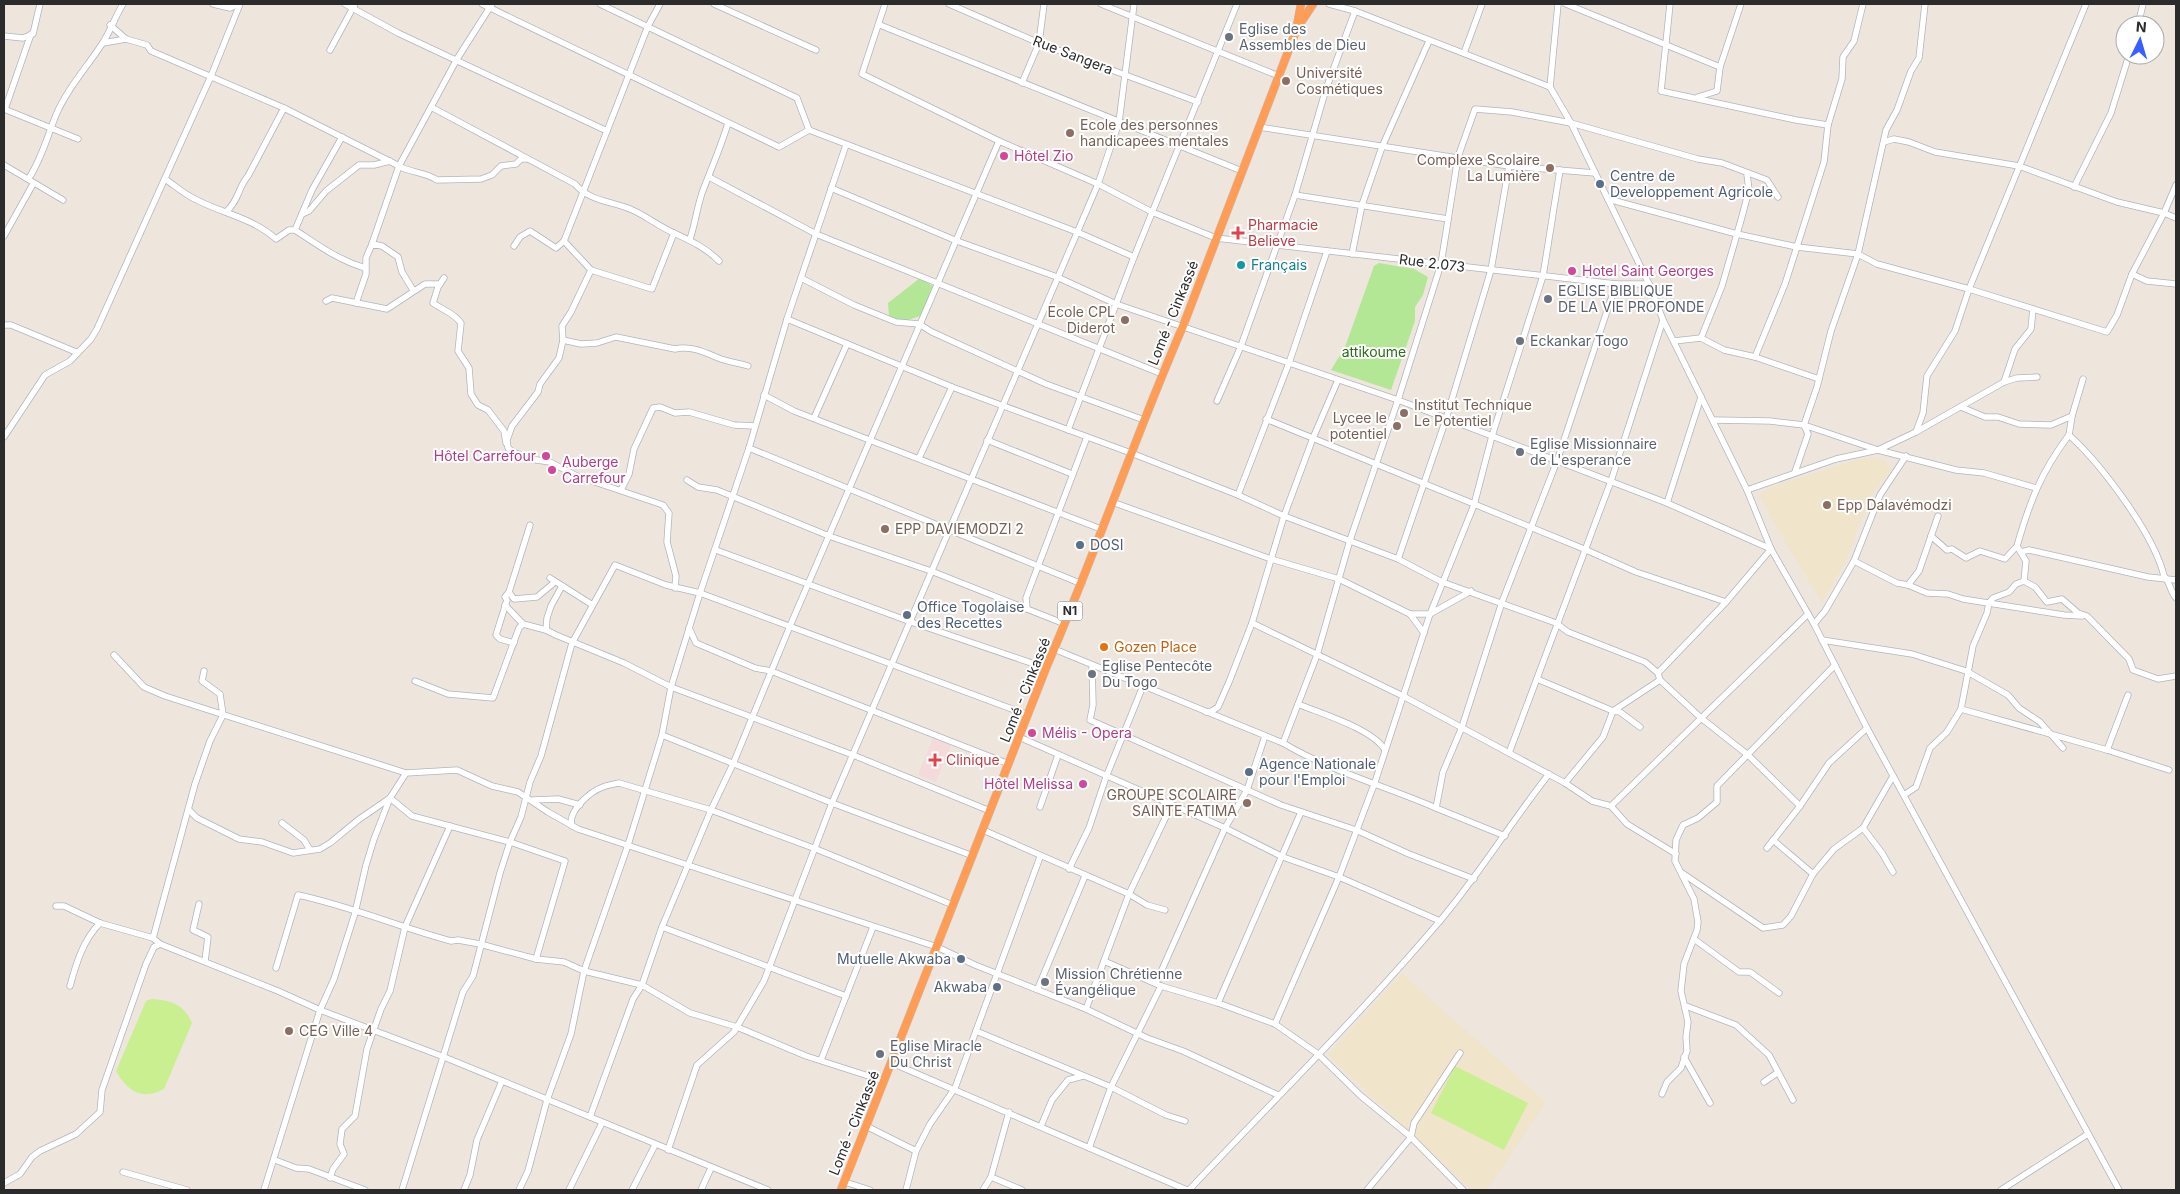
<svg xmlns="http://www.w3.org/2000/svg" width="2180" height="1194" font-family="Inter,sans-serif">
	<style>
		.education { fill: #f0e4cb }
		.medical { fill: #f5dadb }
		.green { fill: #b3e796 }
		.pitch { fill: #c9ef91 }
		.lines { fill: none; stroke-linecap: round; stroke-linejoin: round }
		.minor-casing { stroke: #b1b4c0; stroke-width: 7 }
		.highway-casing { stroke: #c8c8c8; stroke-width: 9 }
		.minor { stroke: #fff; stroke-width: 5.5 }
		.highway { stroke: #ff9d57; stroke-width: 8 }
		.worship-dot { fill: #6b7280; stroke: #fff; stroke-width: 2 }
		.education-dot { fill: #8d6e63; stroke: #fff; stroke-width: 2 }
		.hotel-dot { fill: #d1479c; stroke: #fff; stroke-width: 2 }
		.service-dot { fill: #5c6f8a; stroke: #fff; stroke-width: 2 }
		.health-dot { fill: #e0444e; stroke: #fff; stroke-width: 2 }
		.culture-dot { fill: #0f9aa8; stroke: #fff; stroke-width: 2 }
		.food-dot { fill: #e8710a; stroke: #fff; stroke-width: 2 }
		.labels { text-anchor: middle; stroke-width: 4; stroke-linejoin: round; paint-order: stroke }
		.shield { fill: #fff; stroke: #6b6b6b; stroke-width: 1 }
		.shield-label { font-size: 12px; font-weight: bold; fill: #2b2b2b }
		.worship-label { font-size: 14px; fill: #5b616d; stroke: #fff; text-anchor: start }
		.street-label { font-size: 14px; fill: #2b2b2b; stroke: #fff }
		.education-label { font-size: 14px; fill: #785e54; stroke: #fff; text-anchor: start }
		.hotel-label { font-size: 14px; fill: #b23c85; stroke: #fff; text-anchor: start }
		.service-label { font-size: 14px; fill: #4e5e75; stroke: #fff; text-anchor: start }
		.health-label { font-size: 14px; fill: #be3a42; stroke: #fff; text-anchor: start }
		.culture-label { font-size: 14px; fill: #0d838f; stroke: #fff; text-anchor: start }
		.park-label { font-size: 14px; fill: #296e16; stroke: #fff }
		.food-label { font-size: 14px; fill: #c56008; stroke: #fff; text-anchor: start }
	</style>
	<rect width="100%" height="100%" fill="#eee6dd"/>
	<g class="education">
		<polygon points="1863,458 1885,460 1892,469 1870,497 1845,563 1822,603 1776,527 1759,494 1779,484"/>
		<polygon points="1402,973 1546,1102 1487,1190 1471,1190 1328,1055"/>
	</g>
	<polygon class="medical" points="933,738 951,745 936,782 918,775"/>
	<g class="green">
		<polygon points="1379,263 1414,269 1428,277 1423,295 1415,307 1415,321 1391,390 1331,370 1345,347 1374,266"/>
		<polygon points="920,278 934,287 920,316 902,322 889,317 888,303"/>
	</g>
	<g class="pitch">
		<path d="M 151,999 C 170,1000 184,1004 192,1023 L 164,1089 C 142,1101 127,1091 116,1071 L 146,1001 Z"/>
		<polygon points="1455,1066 1528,1103 1504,1150 1431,1113"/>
	</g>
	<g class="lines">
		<g class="minor-casing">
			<g id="minor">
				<polyline points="213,4 230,8 238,4"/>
				<polyline points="345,4 398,33 607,131"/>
				<polyline points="482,4 779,147 809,130"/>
				<polyline points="600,4 797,98 809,130 1077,232 1134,257"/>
				<polyline points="660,4 648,26 564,241 591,270 652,289 674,233"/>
				<polyline points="714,4 816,50"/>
				<polyline points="885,4 862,74 999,141 1098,184 1152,212 1216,238 1616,284 1649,284"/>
				<polyline points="949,4 1039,43 1198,102"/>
				<polyline points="1101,4 1279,76"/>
				<polyline points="1329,4 1355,11 1550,87"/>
				<polyline points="1558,4 1550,87 1571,123 1649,284 1663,320 1747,490 1771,549 1814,624 1867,728 2119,1190"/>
				<polyline points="1566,4 1720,67"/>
				<polyline points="1670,4 1661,91 1796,120 1828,125"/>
				<polyline points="110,25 126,39 147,45 151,51 284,108 399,166 457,59 492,4"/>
				<polyline points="880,25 1242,171"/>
				<polyline points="2138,25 2143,4"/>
				<polyline points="4,36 23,38 33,34 40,4"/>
				<polyline points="103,43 126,39"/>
				<polyline points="330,50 355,4"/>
				<polyline points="1464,53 1482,4"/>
				<polyline points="1022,83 1039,43 1044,4"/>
				<polyline points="1698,97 1717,91 1720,67 1741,4"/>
				<path d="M 431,107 L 575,184 C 589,201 610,201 630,209 C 645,215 658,226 674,233 C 691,241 705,247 719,261"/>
				<polyline points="4,109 78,139"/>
				<polyline points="5,109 31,34"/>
				<polyline points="1259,127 1509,166 1595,173"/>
				<polyline points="1884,142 1894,139 1909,142 1935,152 2019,166 2117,202 2164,213 2176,185"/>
				<polyline points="4,165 63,200"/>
				<polyline points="709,177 816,234 1162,374"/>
				<path d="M 29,178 C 42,158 47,137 56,115 C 67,89 87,67 102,44 C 110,32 115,17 123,4"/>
				<path d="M 165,179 C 174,185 182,192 191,197 C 219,213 252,217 276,239 L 289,230 L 295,230 C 318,245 338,260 365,268"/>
				<polyline points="2074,187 2111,113 2129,55"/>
				<polyline points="831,188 957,241 1057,277 1116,304 1398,400 1667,503 1771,549 1726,602 1658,673"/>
				<polyline points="1295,195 1448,219"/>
				<polyline points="1608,199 1737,234 1797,247 1858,254 1877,264 1969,289 2107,332 2117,315 2132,274 2164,213 2176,218"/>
				<path d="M 226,212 C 240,199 237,189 248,176 L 284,108"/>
				<polyline points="302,214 309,211 326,191 359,165 374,165 390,161"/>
				<polyline points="295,230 312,190 342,137"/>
				<polyline points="4,236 33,184"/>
				<path d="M 690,239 C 695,224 697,208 702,193 C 711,169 721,147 728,123"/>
				<path d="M 372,244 L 399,166 C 411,173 426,172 437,180 L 481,179 L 492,175 L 501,166 L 516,164 L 521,159 L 526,159"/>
				<polyline points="514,246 520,237 530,231 556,248 564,241"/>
				<polyline points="1352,254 1362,205 1382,147 1429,41"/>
				<polyline points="591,270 571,312 562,326 563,340 559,358 540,384 538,392 512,426 507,440 508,448 513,452 530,459 550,462 577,476 663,505 669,513 667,542 676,576 675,588"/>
				<polyline points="2132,274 2147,281 2176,284"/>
				<path d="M 444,278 L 438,287 L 433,303 C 444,311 453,312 461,323 L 458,351 L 469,368 L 471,394 L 478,405 L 488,410 L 504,431 L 506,443"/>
				<polyline points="801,278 854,305 896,322 919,324 932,332 1046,384 1144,420"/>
				<polyline points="326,301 332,298 387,309 425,284 440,284"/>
				<polyline points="356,303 366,274 366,258 372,244 382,246 398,257 402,272 413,290"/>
				<polyline points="787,319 952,387 1131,453 1238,495 1284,516 1398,559 1442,582 1556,623 1568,632 1645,662 1658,673 1660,680 1701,718 1748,755 1800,806"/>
				<polyline points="1663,320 1611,481 1509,753 1565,783 1592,801 1611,806 1627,824 1676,854"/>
				<polyline points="4,325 11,325 76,352"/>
				<polyline points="1701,338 1722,286 1741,220 1749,190 1747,174"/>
				<path d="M 563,340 L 581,344 L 597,343 L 616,337 L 675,349 C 691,345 706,353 721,359 C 729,362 739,363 748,366"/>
				<polyline points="1674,341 1701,338 1724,350 1755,357 1819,379"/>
				<polyline points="1755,357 1785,284 1824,162 1828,125 1842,79 1843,57 1854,41 1863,4"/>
				<polyline points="2004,382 2017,378 2037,377"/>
				<polyline points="764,395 794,411 1101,529"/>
				<polyline points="1217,401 1241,346 1295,195 1326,89 1355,11"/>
				<path d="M 1961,407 L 1985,417 L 1998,417 L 2019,424 L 2051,425 L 2072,416 L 2069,435 C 2101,464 2154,534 2164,576 C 2170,582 2170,591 2176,598"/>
				<polyline points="2072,416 2083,379"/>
				<polyline points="814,418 847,344"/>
				<polyline points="1266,419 1584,549 1636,572 1726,602"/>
				<polyline points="1713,420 1770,421 1804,425 1878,450 1956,470 1984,473 2036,488"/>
				<polyline points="1068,430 1134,257 1237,4"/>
				<polyline points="1916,432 1923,413 1927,376 1955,331 1969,289 2086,4"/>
				<polyline points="4,437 45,375 70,361 91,339 97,329 211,76 240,4"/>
				<polyline points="987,440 1072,474"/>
				<polyline points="749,448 1082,584"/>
				<polyline points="919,458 952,387"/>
				<polyline points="1795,472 1808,434 1804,425 1817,387 1831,331 1858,254 1886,130 1897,110 1911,71 1919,58 1925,4"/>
				<polyline points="687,480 698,487 717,490 829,536 931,571 1065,624"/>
				<polyline points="621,490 629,474 634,449 653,408 660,407 675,413 689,412 734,425 755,426"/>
				<polyline points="1747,490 1836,459 1878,450 1916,432 2004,382 2015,349 2031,329 2033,309"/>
				<polyline points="1238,495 1289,363 1327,251"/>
				<polyline points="1112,502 1271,559 1339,579 1410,614 1430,614 1471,591"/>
				<polyline points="1667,503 1701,397"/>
				<polyline points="1931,536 1947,550 1952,549 1966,558 1980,551 2005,559 2017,546"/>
				<polyline points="716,550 911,622 1046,668"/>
				<polyline points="2021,552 2029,550 2148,577 2176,580"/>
				<polyline points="1398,559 1446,419 1491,270 1509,166"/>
				<polyline points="1854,561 1897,583 1908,585 1927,593 1948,594 1963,599 2064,615 2082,616"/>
				<polyline points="550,578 591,604"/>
				<path d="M 2024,581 L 2026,561 L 2017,546 C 2030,501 2041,472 2069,435"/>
				<polyline points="1908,585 1919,571 1938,516"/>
				<polyline points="562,586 551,606 547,618 546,630 556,635 624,663 671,687 853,755 990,811"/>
				<polyline points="509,592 514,599 537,597 555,582"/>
				<polyline points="505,605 523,624 546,630"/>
				<polyline points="1027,609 1026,598 1087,437"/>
				<polyline points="1410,614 1424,633"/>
				<polyline points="1252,623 1403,696 1509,753"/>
				<polyline points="1814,624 1825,611 1854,561 1880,495 1906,456"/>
				<polyline points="689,628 696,643 755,668 771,671 1009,764"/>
				<polyline points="1822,640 1912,654 1966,671 2008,695 2019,708 2040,722 2063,748"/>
				<polyline points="514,643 500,639 496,635 507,600 505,597 509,592 530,525"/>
				<path d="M 1054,649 L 1283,743 C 1330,771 1385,786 1436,808 L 1443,772 L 1462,727 L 1502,602 L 1557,461 L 1616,284"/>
				<polyline points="114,655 144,687 165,696 406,773"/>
				<polyline points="1092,665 1093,705 1090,720 1281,805 1356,830 1409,854 1474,879"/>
				<polyline points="1537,679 1613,711 1620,712 1640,727"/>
				<polyline points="415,681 448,694 493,698 519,628 523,624"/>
				<path d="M 1298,704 C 1322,714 1373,729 1385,750"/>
				<polyline points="1961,709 2107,750 2128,695"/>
				<polyline points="1206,712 1212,711 1218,707 1229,682 1252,623 1284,516 1313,438 1338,380"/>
				<polyline points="662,735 832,803 973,856"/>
				<polyline points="1019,737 1225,828 1283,857 1339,877 1440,921"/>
				<polyline points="1283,743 1317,655 1350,540 1398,400 1441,264 1458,157 1475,109 1512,112 1571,123 1698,159 1722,163 1767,180 1778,197"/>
				<polyline points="2107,750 2169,770"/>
				<polyline points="1565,783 1603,737 1613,711 1660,680"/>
				<polyline points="1904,795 1916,787 1930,748 1947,732 1961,709 1973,646 1987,613 1989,603 1993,598 2009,592 2016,584 2024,581 2035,587 2047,602 2062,599 2078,613 2087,616 2129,659 2133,670 2158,679 2176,676"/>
				<polyline points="390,798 412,816 510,842 565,861 536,959"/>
				<polyline points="533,800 558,799 580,805"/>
				<polyline points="1611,806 1808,614"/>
				<polyline points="1040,807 1058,755"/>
				<polyline points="1436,808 1505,836"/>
				<polyline points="189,810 197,818 239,839 262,842 293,853 320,849 330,843 358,820 390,798"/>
				<polyline points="282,823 304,840 310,850"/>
				<path d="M 572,826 C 567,811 591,791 603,787 C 608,785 614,784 619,783 L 711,810 L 662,927 L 642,985 L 633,999 L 590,1117"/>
				<polyline points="1863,828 1882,853 1893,872"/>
				<polyline points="983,830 1129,894 1147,905 1165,910"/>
				<polyline points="1773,840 1813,874"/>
				<polyline points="1767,848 1800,806 1829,763 1867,728"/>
				<polyline points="1069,869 1089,828 1106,777 1143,686"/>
				<polyline points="1682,873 1763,928 1783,925 1791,916 1813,874 1834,849 1863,828 1893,776"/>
				<polyline points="199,904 193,930 208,937 205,961"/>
				<polyline points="953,905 816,849 711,810 733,764 790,626 999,141"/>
				<polyline points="56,906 64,906 100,923 153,938 160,944 278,991 320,1010 444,1057 768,1190"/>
				<polyline points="662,927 846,996"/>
				<polyline points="153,938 195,784 210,741 223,715 220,694 202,681 204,671"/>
				<polyline points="1694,939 1739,972 1750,972 1779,993"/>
				<polyline points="1104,961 1161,986 1218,1003 1275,1024 1318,1054 1361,1096 1411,1137 1463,1190"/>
				<path d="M 276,968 L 298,895 C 350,906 399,927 451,941 L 458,940 L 480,944 L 536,959 L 564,962 L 584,971 L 642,985 L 690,1013 L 737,1027 L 806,1056 L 884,1081"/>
				<polyline points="1156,983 1225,828 1247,790 1265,736"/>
				<path d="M 70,986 C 76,964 83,940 100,923"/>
				<polyline points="1038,988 1085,876"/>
				<polyline points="1218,1003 1301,812"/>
				<polyline points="1686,1006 1736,1025 1769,1055 1793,1100"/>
				<polyline points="1086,1009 1129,894 1171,806"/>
				<polyline points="1275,1024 1339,877 1375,782 1430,614 1474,505 1492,436 1543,276 1560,170"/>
				<polyline points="976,1031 1111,1087 1166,1115 1185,1121"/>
				<polyline points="1684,1057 1710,1103"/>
				<polyline points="821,1060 873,927"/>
				<polyline points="892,1063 1187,1190"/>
				<polyline points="1764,1082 1777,1073"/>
				<polyline points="1662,1094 1667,1082 1681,1068 1687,1051 1686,1037 1688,1022 1681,991 1684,964 1697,930 1698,922 1694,899 1675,861 1676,840 1683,825 1698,818 1717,802 1717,786 1835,665"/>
				<polyline points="866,1126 916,1151"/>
				<polyline points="1041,1126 1052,1100 1068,1080 1083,1076"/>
				<polyline points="1089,1148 1111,1087 1161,986"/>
				<polyline points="668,1150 697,1065 734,1032 764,981 832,803 1098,184 1119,122 1134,4"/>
				<polyline points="275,1160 296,1168 309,1169 365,1190"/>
				<polyline points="123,1172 187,1190"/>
				<polyline points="991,1177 1022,1190"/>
				<polyline points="330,1178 333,1169 344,1154 340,1144 342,1129 355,1116 367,1049 381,1009 390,991 405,927 450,826"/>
				<polyline points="845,1182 870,1190"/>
				<polyline points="4,1183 20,1174 32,1157 40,1151 76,1134 100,1112 102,1090 146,964 154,947 160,944"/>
				<polyline points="264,1190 320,1010 334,979 355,913 366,865 374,839 390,798 406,773 457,770 492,786 518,792 548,812 578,829 937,947 975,965 1086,1009 1147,1038 1183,1051 1278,1095"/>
				<polyline points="402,1190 463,992 473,976 500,873 510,842 521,817 530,782 541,756 572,643 615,565 666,585 700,593 1028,715"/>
				<polyline points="464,1190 470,1175 477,1140 502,1081"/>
				<polyline points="519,1190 528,1171 547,1100 571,1034 584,971 628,845 662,735 671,687 700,593 749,448 787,319 846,145"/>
				<polyline points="569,1190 602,1123"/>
				<polyline points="632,1190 655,1145"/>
				<polyline points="701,1190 711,1168"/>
				<polyline points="906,1190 916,1151 930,1124 955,1088 1040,857"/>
				<polyline points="983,1190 991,1177 1009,1112"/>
				<path d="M 1189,1190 C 1272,1102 1360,1015 1439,922 C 1479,875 1511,822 1549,774"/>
				<polyline points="1367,1190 1411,1137 1414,1123 1460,1053"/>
				<polyline points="2001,1190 2088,1134"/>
			</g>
		</g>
		<g class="highway-casing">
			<g id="highway">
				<polyline points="1298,27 1313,4"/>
				<path d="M 841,1190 L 1046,668 C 1095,555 1134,439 1183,326 L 1296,31 L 1301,4"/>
			</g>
		</g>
		<use href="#minor" class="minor"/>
		<use href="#highway" class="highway"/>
	</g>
	<g class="worship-dot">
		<circle cx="1229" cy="37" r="5"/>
		<circle cx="1548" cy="299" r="5"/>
		<circle cx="1520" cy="341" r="5"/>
		<circle cx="1520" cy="452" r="5"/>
		<circle cx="1092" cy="674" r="5"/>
		<circle cx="1045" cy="982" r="5"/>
		<circle cx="880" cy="1054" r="5"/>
	</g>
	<g class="education-dot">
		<circle cx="1286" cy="81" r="5"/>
		<circle cx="1070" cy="133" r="5"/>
		<circle cx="1550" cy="168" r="5"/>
		<circle cx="1125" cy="320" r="5"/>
		<circle cx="1404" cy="413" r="5"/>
		<circle cx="1397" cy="426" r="5"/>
		<circle cx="1827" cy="505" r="5"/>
		<circle cx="885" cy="529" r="5"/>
		<circle cx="1247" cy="803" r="5"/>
		<circle cx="289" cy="1031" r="5"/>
	</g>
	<g class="hotel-dot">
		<circle cx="1004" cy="156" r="5"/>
		<circle cx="1572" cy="271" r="5"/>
		<circle cx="546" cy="456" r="5"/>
		<circle cx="552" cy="470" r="5"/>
		<circle cx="1032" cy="733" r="5"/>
		<circle cx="1083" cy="784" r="5"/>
	</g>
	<g class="service-dot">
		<circle cx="1600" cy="184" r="5"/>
		<circle cx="1080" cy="545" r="5"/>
		<circle cx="907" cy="615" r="5"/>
		<circle cx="1249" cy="772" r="5"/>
		<circle cx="961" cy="959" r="5"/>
		<circle cx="997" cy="987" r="5"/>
	</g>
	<g class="health-dot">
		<path d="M1235.5 225.5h5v5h5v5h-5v5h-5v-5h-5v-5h5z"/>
		<path d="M932.5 752.5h5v5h5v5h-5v5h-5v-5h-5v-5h5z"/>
	</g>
	<circle class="culture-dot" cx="1241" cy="265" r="5"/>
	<circle class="food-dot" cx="1104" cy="647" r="5"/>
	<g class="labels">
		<rect class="shield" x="1057.5" y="601.5" width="25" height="19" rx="4"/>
		<g class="shield-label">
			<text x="1070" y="615">N1</text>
		</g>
		<g class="worship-label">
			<text x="1239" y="34">Eglise des<tspan x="1239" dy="16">Assembles de Dieu</tspan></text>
			<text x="1558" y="296">EGLISE BIBLIQUE<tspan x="1558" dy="16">DE LA VIE PROFONDE</tspan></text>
			<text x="1530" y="346">Eckankar Togo</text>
			<text x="1530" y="449">Eglise Missionnaire<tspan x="1530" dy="16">de L'esperance</tspan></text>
			<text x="1102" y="671">Eglise Pentecôte<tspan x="1102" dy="16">Du Togo</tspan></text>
			<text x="1055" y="979">Mission Chrétienne<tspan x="1055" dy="16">Évangélique</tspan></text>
			<text x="890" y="1051">Eglise Miracle<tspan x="890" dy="16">Du Christ</tspan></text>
		</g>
		<g class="street-label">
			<text transform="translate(1073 55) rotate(21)" y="5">Rue Sangera</text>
			<text transform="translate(1432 263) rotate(7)" y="5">Rue 2.073</text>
			<text transform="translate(1173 313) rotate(-68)" y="5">Lomé - Cinkassé</text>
			<text transform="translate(1025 690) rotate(-68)" y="5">Lomé - Cinkassé</text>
			<text transform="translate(854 1123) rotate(-68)" y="5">Lomé - Cinkassé</text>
		</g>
		<g class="education-label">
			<text x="1296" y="78">Université<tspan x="1296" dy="16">Cosmétiques</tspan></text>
			<text x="1080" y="130">Ecole des personnes<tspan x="1080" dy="16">handicapees mentales</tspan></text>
			<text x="1540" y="165" text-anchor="end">Complexe Scolaire<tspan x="1540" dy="16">La Lumière</tspan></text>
			<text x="1115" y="317" text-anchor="end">Ecole CPL<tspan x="1115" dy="16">Diderot</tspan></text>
			<text x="1414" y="410">Institut Technique<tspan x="1414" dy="16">Le Potentiel</tspan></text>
			<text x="1387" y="423" text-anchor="end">Lycee le<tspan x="1387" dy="16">potentiel</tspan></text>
			<text x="1837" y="510">Epp Dalavémodzi</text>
			<text x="895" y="534">EPP DAVIEMODZI 2</text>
			<text x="1237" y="800" text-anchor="end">GROUPE SCOLAIRE<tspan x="1237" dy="16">SAINTE FATIMA</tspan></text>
			<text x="299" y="1036">CEG Ville 4</text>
		</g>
		<g class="hotel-label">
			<text x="1014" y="161">Hôtel Zio</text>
			<text x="1582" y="276">Hotel Saint Georges</text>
			<text x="536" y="461" text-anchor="end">Hôtel Carrefour</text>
			<text x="562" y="467">Auberge<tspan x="562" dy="16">Carrefour</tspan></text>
			<text x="1042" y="738">Mélis - Opera</text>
			<text x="1073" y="789" text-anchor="end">Hôtel Melissa</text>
		</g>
		<g class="service-label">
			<text x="1610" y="181">Centre de<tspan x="1610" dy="16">Developpement Agricole</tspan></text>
			<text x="1090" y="550">DOSI</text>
			<text x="917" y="612">Office Togolaise<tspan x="917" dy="16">des Recettes</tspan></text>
			<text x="1259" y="769">Agence Nationale<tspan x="1259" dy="16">pour l'Emploi</tspan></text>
			<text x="951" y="964" text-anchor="end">Mutuelle Akwaba</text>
			<text x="987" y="992" text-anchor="end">Akwaba</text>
		</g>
		<g class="health-label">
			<text x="1248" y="230">Pharmacie<tspan x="1248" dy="16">Believe</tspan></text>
			<text x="946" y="765">Clinique</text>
		</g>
		<g class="culture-label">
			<text x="1251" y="270">Français</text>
		</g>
		<g class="park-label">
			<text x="1374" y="357">attikoume</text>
		</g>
		<g class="food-label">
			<text x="1114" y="652">Gozen Place</text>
		</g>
	</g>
	<rect width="2180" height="1194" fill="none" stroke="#2b2b2b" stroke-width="10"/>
	<g transform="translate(2140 40) rotate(5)"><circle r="24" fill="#ffffff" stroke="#aaaaaa"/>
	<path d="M0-4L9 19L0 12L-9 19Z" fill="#3960ff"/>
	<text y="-8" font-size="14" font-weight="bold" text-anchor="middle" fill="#2b2b2b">N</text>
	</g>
</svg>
